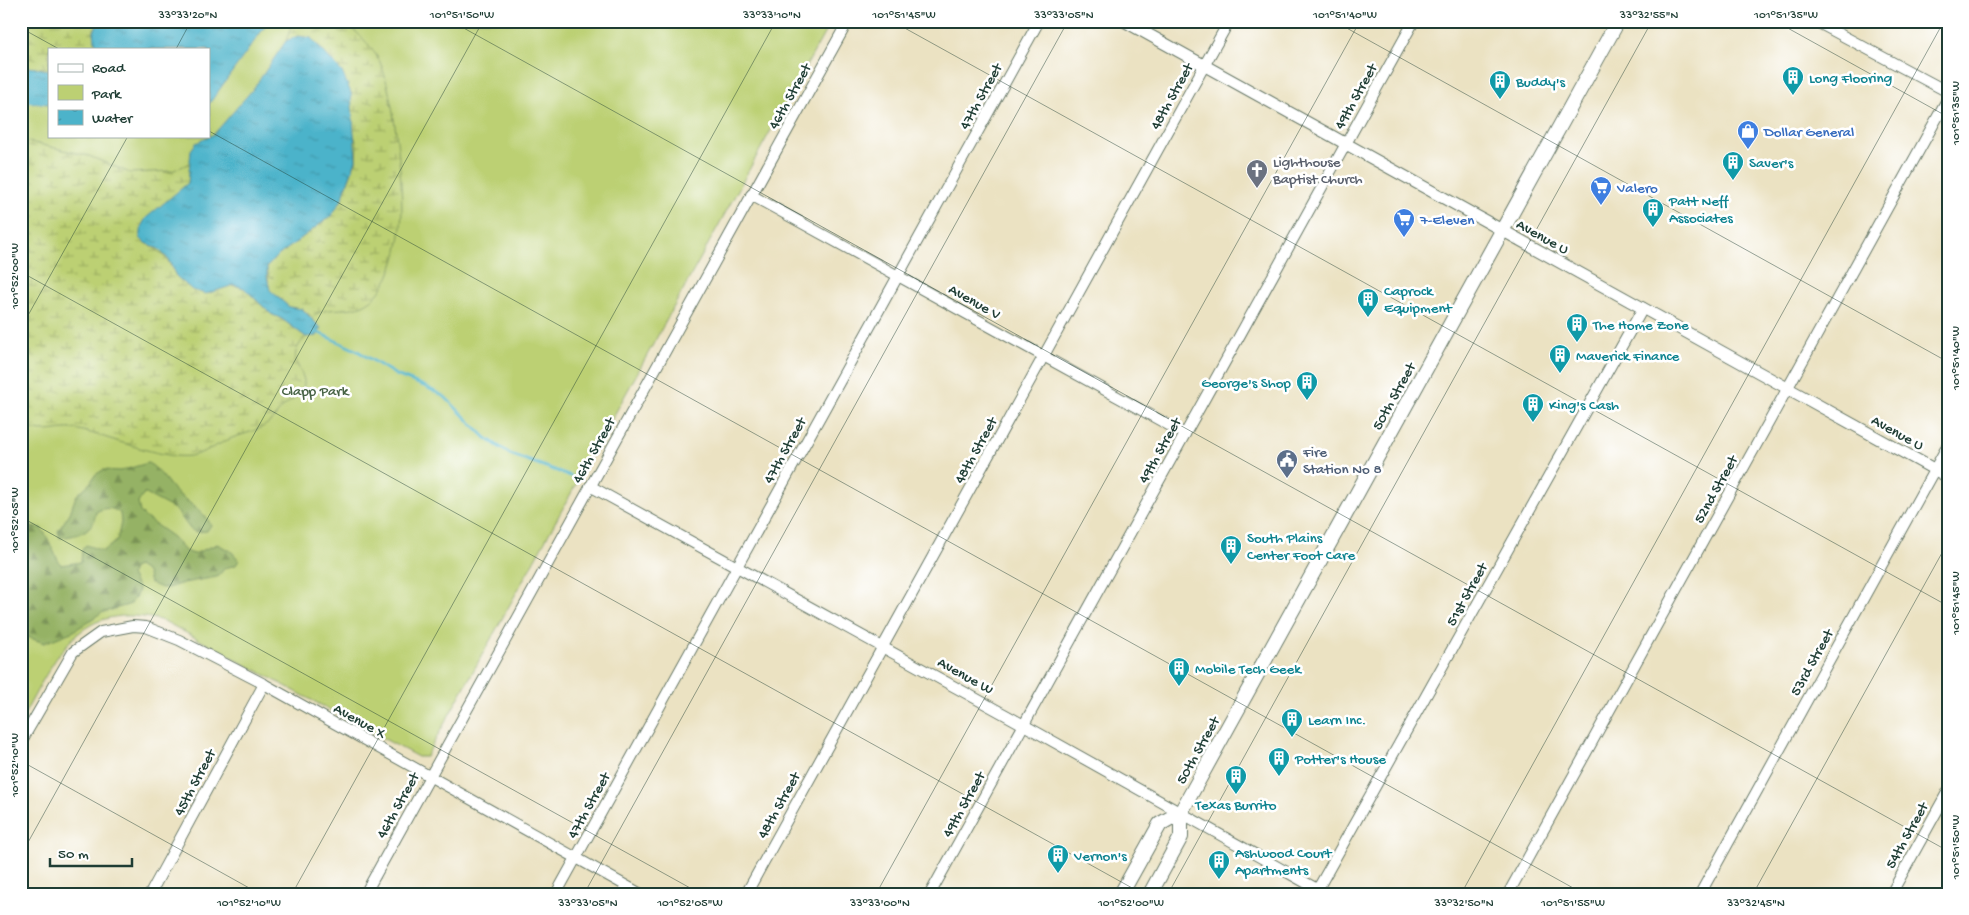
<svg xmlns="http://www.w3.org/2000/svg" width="1969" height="915" font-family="'Gochi Hand',sans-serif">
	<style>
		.green { fill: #bcd073; stroke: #6e8654; fill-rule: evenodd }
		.forest { fill: url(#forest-firs); stroke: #5a784c }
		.wetland { fill: url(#wetland-marsh); stroke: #6e8654 }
		.water { fill: url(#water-ripples); stroke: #36787f }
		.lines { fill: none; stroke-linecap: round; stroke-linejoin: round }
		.stream { stroke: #4cb3ca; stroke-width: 3 }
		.minor-casing { stroke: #676; stroke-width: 12 }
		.tertiary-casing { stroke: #676; stroke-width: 13 }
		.secondary-casing { stroke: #676; stroke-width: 16 }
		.minor { stroke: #fff; stroke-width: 10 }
		.tertiary { stroke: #fff; stroke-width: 11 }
		.secondary { stroke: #fff; stroke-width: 14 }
		.ticks { fill: none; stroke: #1f3d34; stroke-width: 1; stroke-opacity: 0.45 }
		.labels { text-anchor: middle; stroke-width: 5; stroke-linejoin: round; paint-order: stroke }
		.culture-label { font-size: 15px; fill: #0d838f; stroke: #fff; text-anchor: start }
		.street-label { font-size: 15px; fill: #1f3d34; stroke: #fff }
		.shop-label { font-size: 15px; fill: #366cbe; stroke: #fff; text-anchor: start }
		.worship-label { font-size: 15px; fill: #5b616d; stroke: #fff; text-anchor: start }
		.park-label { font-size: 15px; fill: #466244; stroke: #fff }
		.service-label { font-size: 15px; fill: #4e5e75; stroke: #fff; text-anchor: start }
		.neatline { fill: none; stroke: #1f3d34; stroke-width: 2 }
		.ticks-label { font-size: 12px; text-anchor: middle; fill: #1f3d34 }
	</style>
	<defs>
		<pattern id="forest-firs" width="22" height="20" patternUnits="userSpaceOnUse" patternTransform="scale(1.25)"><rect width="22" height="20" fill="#95b265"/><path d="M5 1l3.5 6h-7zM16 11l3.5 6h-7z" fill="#799254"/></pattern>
		<pattern id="wetland-marsh" width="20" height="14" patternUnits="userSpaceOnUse" patternTransform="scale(1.25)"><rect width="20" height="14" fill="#bcd073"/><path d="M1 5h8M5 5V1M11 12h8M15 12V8" fill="none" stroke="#98aa5f"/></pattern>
		<pattern id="water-ripples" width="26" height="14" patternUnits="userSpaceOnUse" patternTransform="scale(1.25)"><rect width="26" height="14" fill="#4cb3ca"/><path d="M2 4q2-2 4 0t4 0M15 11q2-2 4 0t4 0" fill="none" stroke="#3f93a5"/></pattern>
	</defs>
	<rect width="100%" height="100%" fill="#fff"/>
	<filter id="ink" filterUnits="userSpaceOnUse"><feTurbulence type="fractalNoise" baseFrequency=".02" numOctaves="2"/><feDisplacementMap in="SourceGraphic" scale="10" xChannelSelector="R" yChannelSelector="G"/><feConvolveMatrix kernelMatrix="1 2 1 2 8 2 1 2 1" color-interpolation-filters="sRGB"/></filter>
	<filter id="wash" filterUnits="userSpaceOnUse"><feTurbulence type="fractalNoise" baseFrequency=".0096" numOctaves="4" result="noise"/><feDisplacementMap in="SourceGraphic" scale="20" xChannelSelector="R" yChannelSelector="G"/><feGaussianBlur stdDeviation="1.12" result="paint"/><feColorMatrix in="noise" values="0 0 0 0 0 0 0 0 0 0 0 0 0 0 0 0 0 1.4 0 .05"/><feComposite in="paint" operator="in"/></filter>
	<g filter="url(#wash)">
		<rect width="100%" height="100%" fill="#ebe2c2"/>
		<path class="green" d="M 21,21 L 831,21 L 426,757 L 418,757 L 164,621 C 77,598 57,656 21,720 ZM 49,49 L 209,49 L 209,136 L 49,136 Z"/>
		<path class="forest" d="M 148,463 C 159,469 165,480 173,489 C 185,502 203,509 211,525 L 207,531 L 196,532 L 190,529 L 176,510 L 144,493 L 138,503 L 140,512 L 146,518 L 173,537 L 185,551 L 194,554 L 217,544 L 231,551 L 239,560 L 236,565 L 225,568 L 217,577 L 183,583 L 167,588 L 162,588 L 150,583 L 147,572 L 138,566 L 133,568 L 131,575 L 139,590 L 131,604 L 101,613 L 74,631 L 44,643 L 25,636 L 21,637 L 21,576 L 23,573 L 21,526 L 41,528 C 50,539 53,553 61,565 L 81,562 L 82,550 L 86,545 L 103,551 L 117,541 L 121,522 L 120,513 C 111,507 106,507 96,512 C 93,532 79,535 60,538 L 58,531 L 70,513 L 76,496 L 91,482 L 95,475 L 103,470 L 120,471 Z"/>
		<g class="wetland">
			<polygon points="21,21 98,21 94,32 96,49 49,49 49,70 21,66"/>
			<path d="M 293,21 L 343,21 C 356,31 371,45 379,60 C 394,90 405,192 401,226 C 399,248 393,273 380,291 C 358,320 331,301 312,317 L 302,309 L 289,307 L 269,290 L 267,267 L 275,258 L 332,215 L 341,201 L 356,161 L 357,145 L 333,62 L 318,49 L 311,38 L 298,36 L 286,41 Z"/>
			<path d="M 21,140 L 89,156 L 130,173 L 172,171 L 190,163 L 188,183 L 145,243 C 162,251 168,259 176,276 L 223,288 L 234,285 L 244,288 L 271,314 L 282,319 L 306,337 C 278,363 316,373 300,393 C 296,399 288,402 283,407 C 278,412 275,418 270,422 C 259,431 245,433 232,438 C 218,444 205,453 190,456 C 164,460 107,436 79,430 C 57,425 44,439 21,423 Z"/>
		</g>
		<g class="water">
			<polygon points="98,21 269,21 209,104 209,49 96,49 94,32"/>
			<polygon points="298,36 311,38 342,72 351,93 356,160 341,201 332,215 275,258 267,267 267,277 270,290 289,307 302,309 321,328 317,336 306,337 282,319 271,314 244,288 234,285 206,294 192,290 176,276 168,259 159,249 145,243 140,238 142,225 146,218 188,183 191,150 196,143 214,134 253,89 286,41"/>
			<polygon points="21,66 49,70 49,104 21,102"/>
		</g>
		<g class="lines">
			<polyline class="stream" points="319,333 356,350 396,375 424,386 445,397 486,438 510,454 571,476"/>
		</g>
	</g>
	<g filter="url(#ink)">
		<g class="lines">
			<g class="minor-casing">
				<g id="minor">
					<polyline points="1815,21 1948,92"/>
					<polyline points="751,195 1185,434"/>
					<polyline points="590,486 1013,719 1326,894"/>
					<polyline points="21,742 73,652 101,632 133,626 146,627 179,640 264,684 641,894"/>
					<polyline points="150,894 264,684"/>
					<polyline points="365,894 848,21"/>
					<polyline points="556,894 1039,21"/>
					<polyline points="746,894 1229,21"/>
					<polyline points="930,894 1414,21"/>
					<polyline points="1315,894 1643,308"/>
					<polyline points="1508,894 1948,98"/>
					<polyline points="1700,894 1948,445"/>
					<polyline points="1891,894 1948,791"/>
				</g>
			</g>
			<g class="tertiary-casing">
				<polyline id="tertiary" points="1124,21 1948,477"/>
			</g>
			<g class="secondary-casing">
				<g id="secondary">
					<polyline points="1121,894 1160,824 1181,812"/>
					<polyline points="1150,894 1181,837 1181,812 1618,21"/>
				</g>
			</g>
			<use href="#minor" class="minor"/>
			<use href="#tertiary" class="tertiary"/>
			<use href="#secondary" class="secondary"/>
		</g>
	</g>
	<path class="ticks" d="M 451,21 L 1948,851M 892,21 L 1948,606M 1334,21 L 1948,362M 1775,21 L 1948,117M 21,28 L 59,49M 176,49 L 191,21M 209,131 L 1584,894M 21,272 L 1143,894M 21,328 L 128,136M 21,517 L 701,894M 21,761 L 260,894M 21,855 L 483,21M 292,894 L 776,21M 584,894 L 1068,21M 876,894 L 1360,21M 1168,894 L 1652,21M 1461,894 L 1944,21M 1753,894 L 1948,542"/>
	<defs>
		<g id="building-pin" transform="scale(1.125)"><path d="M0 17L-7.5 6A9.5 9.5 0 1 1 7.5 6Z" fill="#0f9aa8" stroke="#fff"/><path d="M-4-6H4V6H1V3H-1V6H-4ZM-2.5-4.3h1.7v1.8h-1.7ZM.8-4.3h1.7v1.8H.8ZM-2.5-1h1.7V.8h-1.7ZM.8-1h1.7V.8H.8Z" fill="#fff"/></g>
		<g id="shop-pin" transform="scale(1.125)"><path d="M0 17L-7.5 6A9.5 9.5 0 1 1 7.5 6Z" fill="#3f7fe0" stroke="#fff"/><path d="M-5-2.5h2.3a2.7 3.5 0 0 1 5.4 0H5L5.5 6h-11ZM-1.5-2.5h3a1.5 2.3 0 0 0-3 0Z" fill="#fff"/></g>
		<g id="church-pin" transform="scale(1.125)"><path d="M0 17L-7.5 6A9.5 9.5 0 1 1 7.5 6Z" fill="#6b7280" stroke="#fff"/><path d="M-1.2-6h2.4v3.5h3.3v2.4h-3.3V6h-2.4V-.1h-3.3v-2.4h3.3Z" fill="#fff"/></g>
		<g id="supermarket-pin" transform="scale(1.125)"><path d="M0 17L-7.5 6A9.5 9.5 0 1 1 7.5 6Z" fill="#3f7fe0" stroke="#fff"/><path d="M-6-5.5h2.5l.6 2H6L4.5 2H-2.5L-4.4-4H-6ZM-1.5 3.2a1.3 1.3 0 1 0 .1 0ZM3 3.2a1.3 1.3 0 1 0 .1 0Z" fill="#fff"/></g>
		<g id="civic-pin" transform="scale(1.125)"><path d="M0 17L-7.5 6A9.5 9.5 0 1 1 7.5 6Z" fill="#5c6f8a" stroke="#fff"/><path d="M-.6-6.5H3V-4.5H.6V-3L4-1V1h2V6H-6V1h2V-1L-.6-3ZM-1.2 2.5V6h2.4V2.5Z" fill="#fff"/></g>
	</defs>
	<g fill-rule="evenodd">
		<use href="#building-pin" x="1793" y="77"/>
		<use href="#building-pin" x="1500" y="81"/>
		<use href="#shop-pin" x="1748" y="131"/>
		<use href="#building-pin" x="1733" y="162"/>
		<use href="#church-pin" x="1257" y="170"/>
		<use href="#supermarket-pin" x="1601" y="187"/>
		<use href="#building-pin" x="1653" y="209"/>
		<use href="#supermarket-pin" x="1404" y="219"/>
		<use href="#building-pin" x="1368" y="299"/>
		<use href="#building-pin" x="1577" y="324"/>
		<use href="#building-pin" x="1560" y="355"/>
		<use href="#building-pin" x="1307" y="382"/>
		<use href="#building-pin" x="1533" y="404"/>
		<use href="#civic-pin" x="1287" y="460"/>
		<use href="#building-pin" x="1231" y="546"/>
		<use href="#building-pin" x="1179" y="668"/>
		<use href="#building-pin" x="1292" y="719"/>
		<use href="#building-pin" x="1279" y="758"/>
		<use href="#building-pin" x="1236" y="776"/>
		<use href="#building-pin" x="1058" y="855"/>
		<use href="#building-pin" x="1219" y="861"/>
	</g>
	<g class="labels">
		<g class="culture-label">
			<text x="1809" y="82">Long Flooring</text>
			<text x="1516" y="86">Buddy's</text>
			<text x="1749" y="167">Saver's</text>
			<text x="1669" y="205">Patt Neff<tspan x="1669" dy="17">Associates</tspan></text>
			<text x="1384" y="295">Caprock<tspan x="1384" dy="17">Equipment</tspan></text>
			<text x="1593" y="329">The Home Zone</text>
			<text x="1576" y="360">Maverick Finance</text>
			<text x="1291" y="387" text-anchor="end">George's Shop</text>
			<text x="1549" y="409">King's Cash</text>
			<text x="1247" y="542">South Plains<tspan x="1247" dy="17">Center Foot Care</tspan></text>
			<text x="1195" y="673">Mobile Tech Geek</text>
			<text x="1308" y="724">Learn Inc.</text>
			<text x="1295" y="763">Potter's House</text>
			<text x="1236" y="809" text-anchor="middle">Texas Burrito</text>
			<text x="1235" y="857">Ashwood Court<tspan x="1235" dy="17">Apartments</tspan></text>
			<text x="1074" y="860">Vernon's</text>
		</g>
		<g class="street-label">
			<text transform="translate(789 96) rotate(-61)" y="5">46th Street</text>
			<text transform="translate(980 96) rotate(-61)" y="5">47th Street</text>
			<text transform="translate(1171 96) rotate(-61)" y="5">48th Street</text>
			<text transform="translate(1355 96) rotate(-61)" y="5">49th Street</text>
			<text transform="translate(1543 236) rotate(29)" y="5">Avenue U</text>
			<text transform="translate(975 301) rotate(29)" y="5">Avenue V</text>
			<text transform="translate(1393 396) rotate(-61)" y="5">50th Street</text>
			<text transform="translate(1898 432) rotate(29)" y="5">Avenue U</text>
			<text transform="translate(593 450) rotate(-61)" y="5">46th Street</text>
			<text transform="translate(784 450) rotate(-61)" y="5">47th Street</text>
			<text transform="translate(975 450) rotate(-61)" y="5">48th Street</text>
			<text transform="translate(1159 450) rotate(-61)" y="5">49th Street</text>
			<text transform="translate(1715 489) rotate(-61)" y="5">52nd Street</text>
			<text transform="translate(1466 594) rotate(-61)" y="5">51st Street</text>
			<text transform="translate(1811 662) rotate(-61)" y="5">53rd Street</text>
			<text transform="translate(966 675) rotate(29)" y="5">Avenue W</text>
			<text transform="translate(360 720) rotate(29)" y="5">Avenue X</text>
			<text transform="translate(1197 750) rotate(-61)" y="5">50th Street</text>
			<text transform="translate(194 782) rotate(-62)" y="5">45th Street</text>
			<text transform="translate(963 804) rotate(-61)" y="5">49th Street</text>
			<text transform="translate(397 805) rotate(-61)" y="5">46th Street</text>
			<text transform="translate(588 805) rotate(-61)" y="5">47th Street</text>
			<text transform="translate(778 805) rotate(-61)" y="5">48th Street</text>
			<text transform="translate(1906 835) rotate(-61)" y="5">54th Street</text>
		</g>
		<g class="shop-label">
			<text x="1764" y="136">Dollar General</text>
			<text x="1617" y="192">Valero</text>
			<text x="1420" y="224">7-Eleven</text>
		</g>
		<g class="worship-label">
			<text x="1273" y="166">Lighthouse<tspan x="1273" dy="17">Baptist Church</tspan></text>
		</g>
		<g class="park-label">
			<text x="315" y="395">Clapp Park</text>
		</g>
		<g class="service-label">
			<text x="1303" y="456">Fire<tspan x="1303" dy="17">Station No 8</tspan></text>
		</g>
	</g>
	<rect width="1969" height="915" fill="none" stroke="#fff" stroke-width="55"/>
	<rect x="48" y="48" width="162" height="90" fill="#ffffff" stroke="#a5b1ae"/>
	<rect x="58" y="64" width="25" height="8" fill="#ffffff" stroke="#a5b1ae"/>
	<text x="92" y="72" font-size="15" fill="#1f3d34">Road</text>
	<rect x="58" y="85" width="25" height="15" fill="#bcd073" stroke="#a5b1ae"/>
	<text x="92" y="98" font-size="15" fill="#1f3d34">Park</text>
	<rect x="58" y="110" width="25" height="15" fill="url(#water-ripples)" stroke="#a5b1ae"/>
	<text x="92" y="122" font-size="15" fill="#1f3d34">Water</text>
	<path d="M50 858v8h82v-8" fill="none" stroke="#1f3d34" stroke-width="2.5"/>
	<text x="58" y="858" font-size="15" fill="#1f3d34" stroke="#ffffff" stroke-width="4" paint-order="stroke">50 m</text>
	<rect x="28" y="28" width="1914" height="860" class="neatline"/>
	<g class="ticks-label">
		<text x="188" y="18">33°33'20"N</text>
		<text x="462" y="18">101°51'50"W</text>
		<text x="772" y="18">33°33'10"N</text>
		<text x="904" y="18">101°51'45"W</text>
		<text x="1064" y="18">33°33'05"N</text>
		<text x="1345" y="18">101°51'40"W</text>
		<text x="1649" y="18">33°32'55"N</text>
		<text x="1786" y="18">101°51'35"W</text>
		<text transform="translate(1955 113) rotate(-90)" y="4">101°51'35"W</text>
		<text transform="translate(14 276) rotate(-90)" y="4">101°52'00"W</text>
		<text transform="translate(1955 358) rotate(-90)" y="4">101°51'40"W</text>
		<text transform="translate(14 520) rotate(-90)" y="4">101°52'05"W</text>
		<text transform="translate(1955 603) rotate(-90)" y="4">101°51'45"W</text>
		<text transform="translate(14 765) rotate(-90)" y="4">101°52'10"W</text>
		<text transform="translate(1955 847) rotate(-90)" y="4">101°51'50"W</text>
		<text x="249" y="906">101°52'10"W</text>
		<text x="588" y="906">33°33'05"N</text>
		<text x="690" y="906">101°52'05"W</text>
		<text x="880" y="906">33°33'00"N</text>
		<text x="1131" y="906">101°52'00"W</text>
		<text x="1464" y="906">33°32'50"N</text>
		<text x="1573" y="906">101°51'55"W</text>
		<text x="1756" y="906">33°32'45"N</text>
	</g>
</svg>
